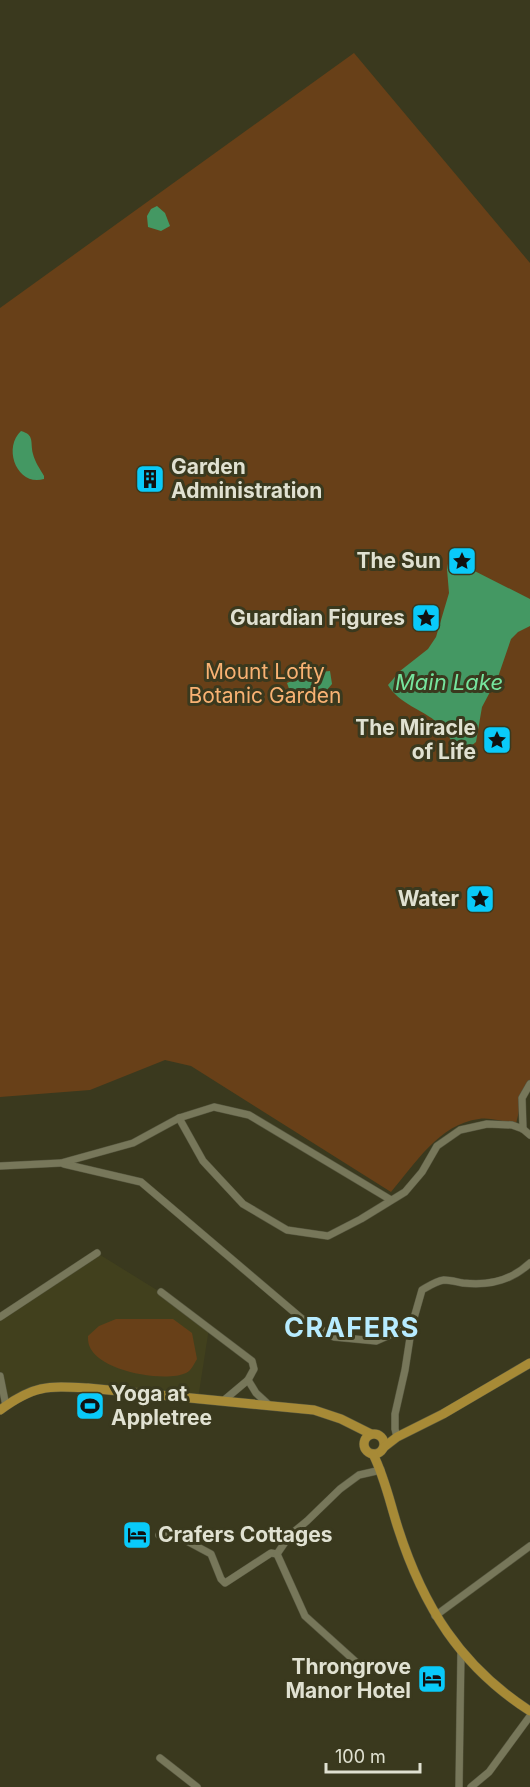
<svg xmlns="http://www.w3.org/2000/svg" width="530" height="1787" font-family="Inter,sans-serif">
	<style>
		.built { fill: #41401d }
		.green { fill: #684018 }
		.water { fill: #449863 }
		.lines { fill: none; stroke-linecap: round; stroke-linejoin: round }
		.minor-casing { stroke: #56563f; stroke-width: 8 }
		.major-casing { stroke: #56563f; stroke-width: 10 }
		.minor { stroke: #77775a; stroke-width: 7 }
		.major { stroke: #a78a36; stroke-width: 9 }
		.labels { text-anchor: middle; stroke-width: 6; stroke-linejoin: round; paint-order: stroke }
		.poi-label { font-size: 21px; font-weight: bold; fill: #e0e1d1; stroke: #3a391e; text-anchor: end }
		.park-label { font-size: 21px; fill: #f9b273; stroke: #3a391e }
		.water-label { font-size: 22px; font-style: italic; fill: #76e49d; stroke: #3a391e }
		.district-label { font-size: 27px; font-weight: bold; letter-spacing: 1.5px; fill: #b7ecff; stroke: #3a391e }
	</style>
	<rect width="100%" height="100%" fill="#3a391e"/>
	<polygon class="built" points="97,1253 160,1292 209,1328 198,1399 57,1386 6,1406 0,1376 0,1317"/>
	<g class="green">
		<path d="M 354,53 L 530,263 L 530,1080 L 522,1098 L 516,1124 C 505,1122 490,1117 479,1119 C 439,1124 415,1164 391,1192 L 191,1066 L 165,1060 L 90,1090 L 0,1097 L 0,308 Z"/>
		<path d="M 116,1319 L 173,1319 L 192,1333 L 197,1359 C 194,1364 191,1371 186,1373 C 164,1383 97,1371 89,1345 C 88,1342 88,1339 88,1336 L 99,1326 Z"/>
	</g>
	<g class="water">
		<polygon points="157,206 165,213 170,226 161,231 148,227 147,216 151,209"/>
		<path d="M 21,431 C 35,435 30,442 33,454 C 35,462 40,469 44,476 L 44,479 C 18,487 2,449 21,431 Z"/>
		<path d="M 449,558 L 530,599 L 530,626 L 518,632 L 511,639 L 498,677 L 482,707 L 476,742 L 471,746 L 461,749 C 451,744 447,731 438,723 C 423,710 398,703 388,685 L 400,671 L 428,649 L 436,637 L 449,593 L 447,569 Z"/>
		<polygon points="330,671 332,684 326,691 294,703 287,683 310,673"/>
	</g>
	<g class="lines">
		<g class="minor-casing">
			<g id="minor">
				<polyline points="179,1118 203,1161 243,1204 287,1230 328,1236 361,1219 405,1192 422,1172 437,1146 460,1130 487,1124 512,1125 523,1129 530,1135"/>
				<polyline points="523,1129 522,1098 530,1084"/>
				<polyline points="64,1164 141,1182 301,1318 334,1337 376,1341 412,1325"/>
				<polyline points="0,1166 61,1163 133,1143 179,1118 214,1107 249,1115 391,1200"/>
				<polyline points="161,1292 252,1361 254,1369 248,1380 223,1401"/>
				<polyline points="0,1317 97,1253"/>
				<polyline points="0,1376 6,1406"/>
				<polyline points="248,1380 256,1393 269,1405"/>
				<path d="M 397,1437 L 395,1429 L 395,1414 L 405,1370 L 412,1325 L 422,1290 C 429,1286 436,1281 444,1280 C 450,1280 457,1282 463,1283 C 488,1286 512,1280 530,1263"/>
				<polyline points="159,1535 183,1539 211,1554 221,1579 225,1583 271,1553 277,1554 290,1535 307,1521 340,1489 359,1475 381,1470"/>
				<polyline points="277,1554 305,1616 366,1671"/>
				<polyline points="435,1616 530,1546"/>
				<polyline points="160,1758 197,1787"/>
				<polyline points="459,1787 461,1652"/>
				<polyline points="471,1787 489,1772 530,1716"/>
			</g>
		</g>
		<g class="major-casing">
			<g id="major">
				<path d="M 0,1410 C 34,1385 47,1386 88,1388 L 314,1410 L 341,1419 L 371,1434"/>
				<circle cx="374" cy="1444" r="10"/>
				<polyline points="384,1447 397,1437 443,1414 530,1363"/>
				<path d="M 373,1454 C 385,1478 390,1503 398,1528 C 423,1606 460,1666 530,1711"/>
			</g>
		</g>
		<use href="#minor" class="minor"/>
		<use href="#major" class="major"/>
	</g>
	<defs>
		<g id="building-square" transform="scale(1.5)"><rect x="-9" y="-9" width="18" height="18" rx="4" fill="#09cafa" stroke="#3a391e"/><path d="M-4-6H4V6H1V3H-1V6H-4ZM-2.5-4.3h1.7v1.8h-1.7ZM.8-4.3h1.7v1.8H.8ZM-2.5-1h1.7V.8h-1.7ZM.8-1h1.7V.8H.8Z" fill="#111"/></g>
		<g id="sight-square" transform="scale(1.5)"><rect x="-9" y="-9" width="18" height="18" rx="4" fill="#09cafa" stroke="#3a391e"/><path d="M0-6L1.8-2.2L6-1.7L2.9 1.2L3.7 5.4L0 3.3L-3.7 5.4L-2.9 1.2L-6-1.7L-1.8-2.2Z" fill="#111"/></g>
		<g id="stadium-square" transform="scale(1.5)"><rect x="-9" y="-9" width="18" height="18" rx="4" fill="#09cafa" stroke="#3a391e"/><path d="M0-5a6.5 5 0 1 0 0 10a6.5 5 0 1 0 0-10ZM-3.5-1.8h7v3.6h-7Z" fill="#111"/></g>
		<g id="hotel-square" transform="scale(1.5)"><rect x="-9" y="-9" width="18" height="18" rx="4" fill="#09cafa" stroke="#3a391e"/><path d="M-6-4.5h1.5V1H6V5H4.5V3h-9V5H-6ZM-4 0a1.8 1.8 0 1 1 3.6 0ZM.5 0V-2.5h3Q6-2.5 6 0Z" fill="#111"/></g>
	</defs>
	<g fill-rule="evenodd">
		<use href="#building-square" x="150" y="479"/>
		<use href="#sight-square" x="462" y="561"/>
		<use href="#sight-square" x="426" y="618"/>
		<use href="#sight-square" x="497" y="740"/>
		<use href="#sight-square" x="480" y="899"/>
		<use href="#stadium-square" x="90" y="1406"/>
		<use href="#hotel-square" x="137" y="1535"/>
		<use href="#hotel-square" x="432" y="1679"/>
	</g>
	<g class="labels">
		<g class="poi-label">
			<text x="171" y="474" text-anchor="start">Garden<tspan x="171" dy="24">Administration</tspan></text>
			<text x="441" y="568">The Sun</text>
			<text x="405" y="625">Guardian Figures</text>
			<text x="476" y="735">The Miracle<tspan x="476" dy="24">of Life</tspan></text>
			<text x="459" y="906">Water</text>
			<text x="111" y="1401" text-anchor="start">Yoga at<tspan x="111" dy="24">Appletree</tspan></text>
			<text x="158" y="1542" text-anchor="start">Crafers Cottages</text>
			<text x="411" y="1674">Throngrove<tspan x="411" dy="24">Manor Hotel</tspan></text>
		</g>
		<g class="park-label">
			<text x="265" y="679">Mount Lofty<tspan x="265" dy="24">Botanic Garden</tspan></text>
		</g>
		<g class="water-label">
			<text x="449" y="690">Main Lake</text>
		</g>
		<g class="district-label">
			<text x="352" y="1337">CRAFERS</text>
		</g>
	</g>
	<path d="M326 1763v9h94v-9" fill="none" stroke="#e0e1d1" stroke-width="3"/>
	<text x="335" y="1763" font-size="18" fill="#e0e1d1" stroke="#3a391e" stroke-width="4.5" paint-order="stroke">100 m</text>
</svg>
